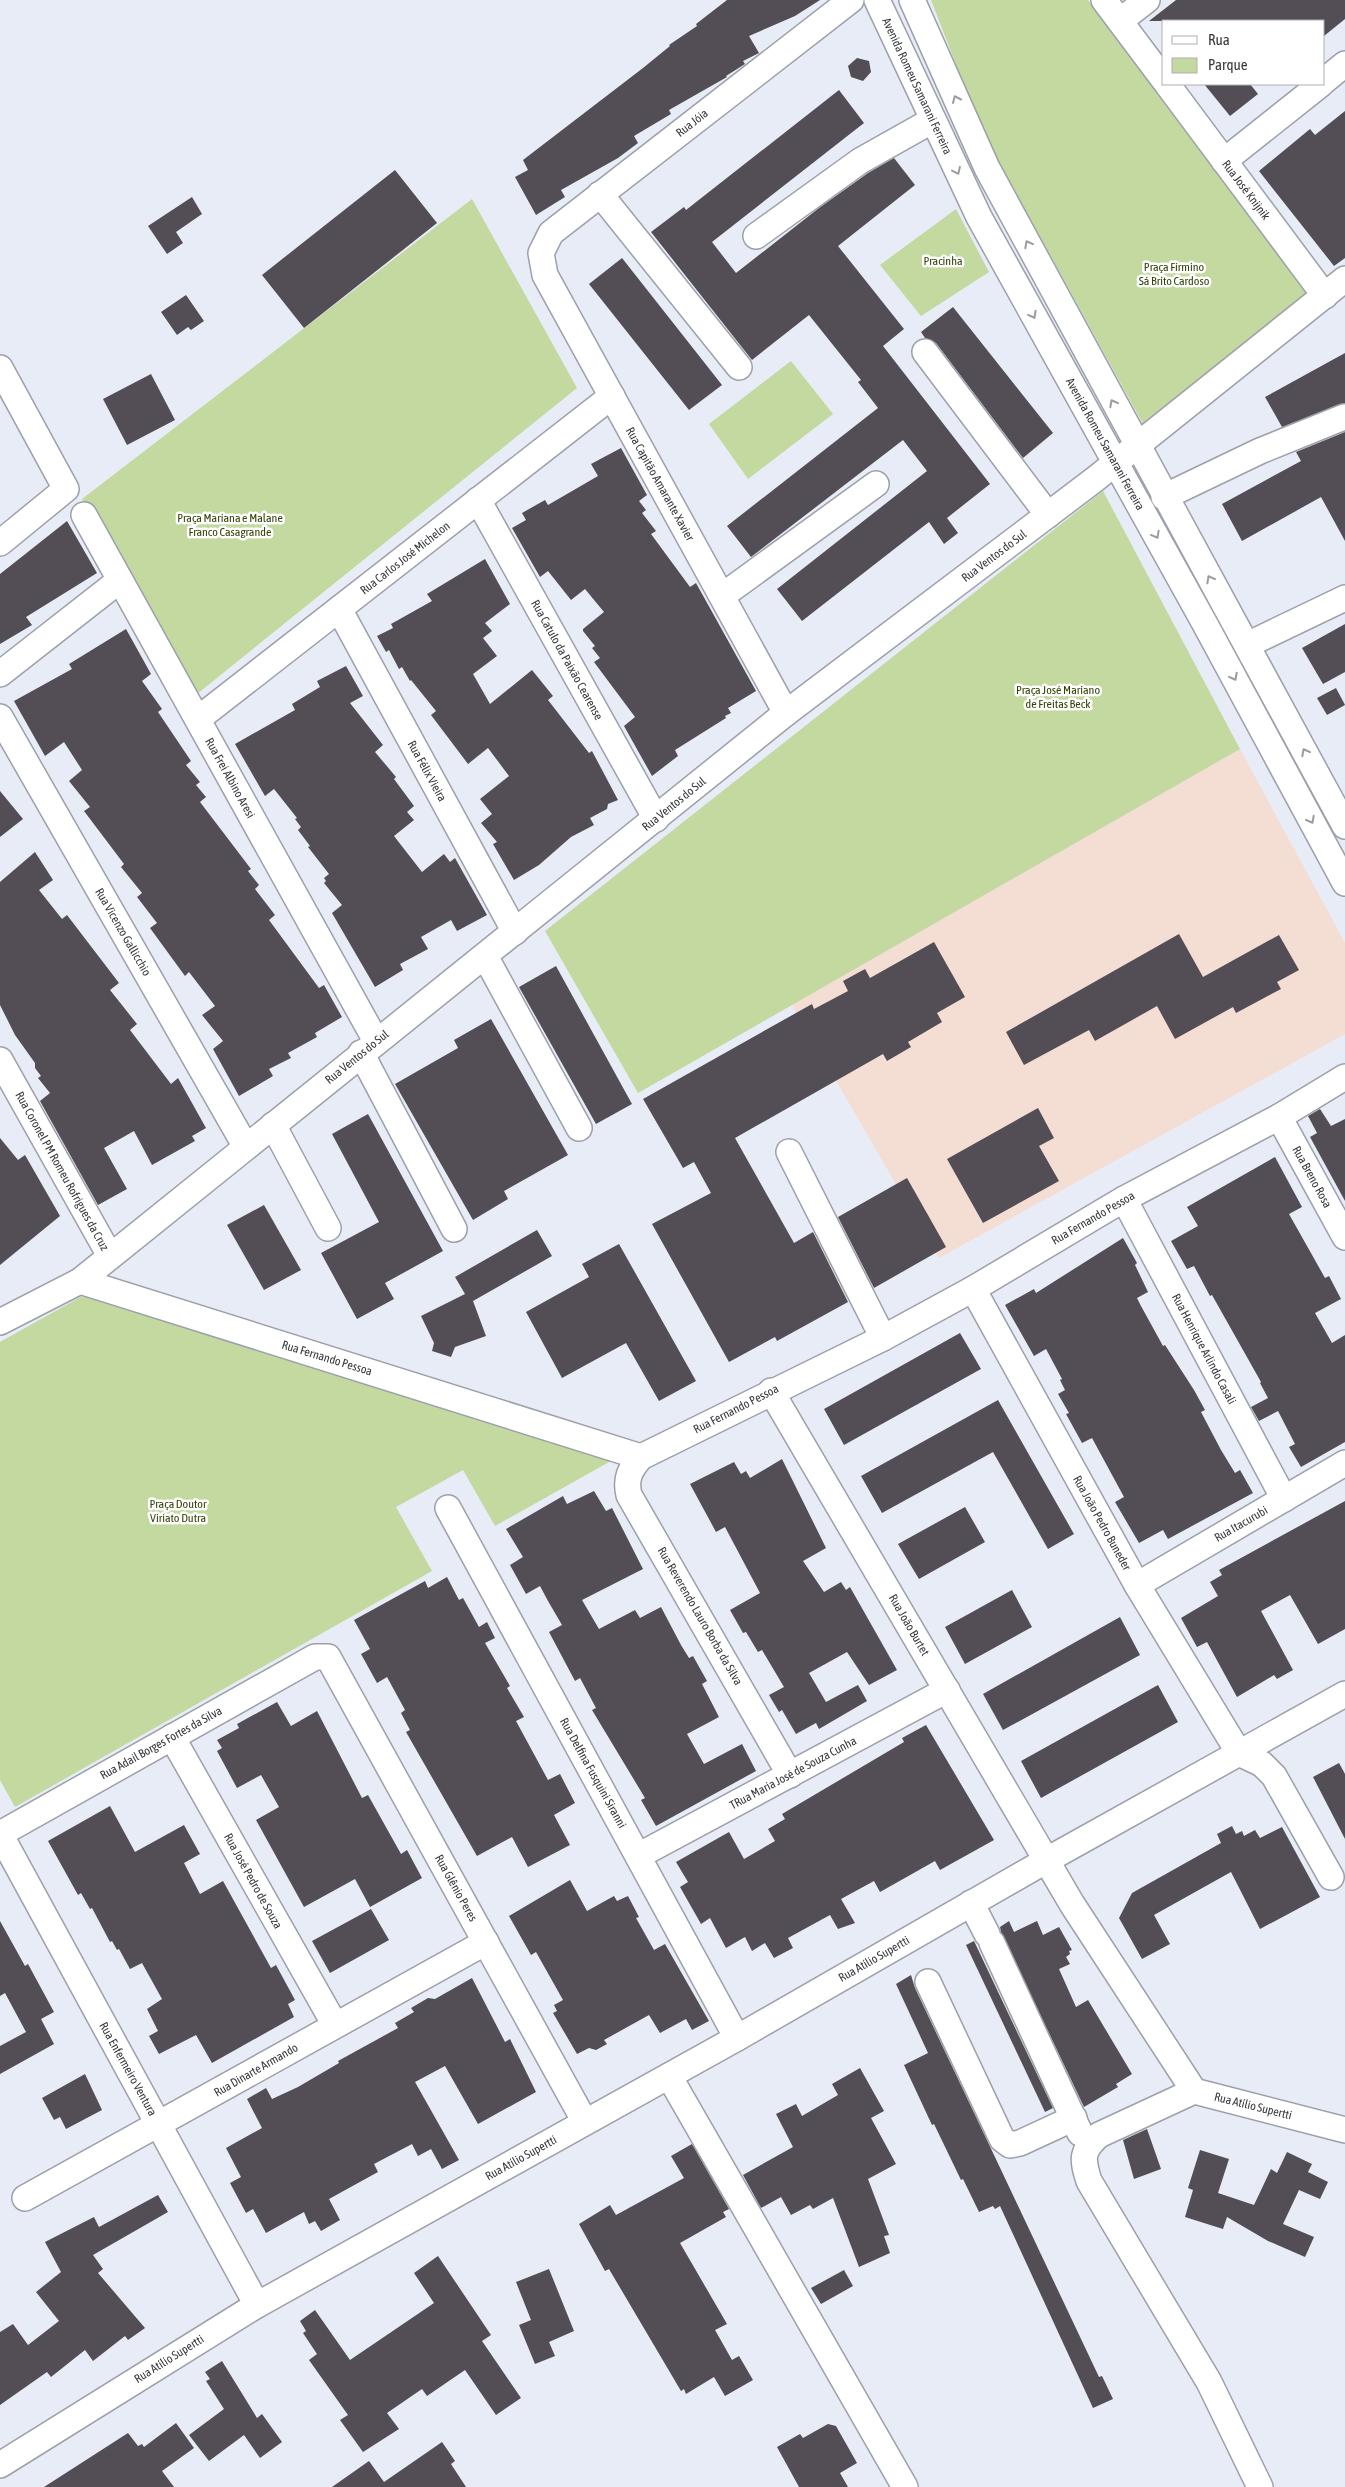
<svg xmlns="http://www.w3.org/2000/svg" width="1345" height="2487" font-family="'Asap Condensed',sans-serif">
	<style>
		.education { fill: #f4ddd2 }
		.green { fill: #c3d99f }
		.building { fill: #534d55 }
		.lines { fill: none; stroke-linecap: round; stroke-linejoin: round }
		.minor-casing { stroke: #9ba0aa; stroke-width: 28 }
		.minor { stroke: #fff; stroke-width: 25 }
		.oneway { stroke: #9a9c9e }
		.labels { text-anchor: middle; stroke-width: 5; stroke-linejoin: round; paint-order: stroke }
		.street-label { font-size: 12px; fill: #36383c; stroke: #fff }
		.park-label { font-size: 12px; fill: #314204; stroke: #fff }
	</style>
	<rect width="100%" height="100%" fill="#e7ecf7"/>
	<polygon class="education" points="1240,749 1345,943 1345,1034 939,1258 792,1005"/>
	<g class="green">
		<polygon points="931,0 1088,0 1313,291 1143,424 981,129"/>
		<polygon points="472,199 577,388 197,694 82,499"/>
		<polygon points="956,209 989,272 921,316 880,265"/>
		<polygon points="791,361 833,414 748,479 709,424"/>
		<polygon points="1103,491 1240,749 638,1093 545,931"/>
		<polygon points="84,1295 618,1457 495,1526 463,1470 396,1507 432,1571 15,1807 0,1780 0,1342"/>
	</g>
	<g class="building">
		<polygon points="727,0 820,0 795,16 749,36 759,53 743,61 745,64 726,76 727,77 669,110 671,114 634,136 638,143 618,158 561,190 565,197 536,215 515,177 528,170 523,160 643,68 670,46 669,45 697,26 696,24"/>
		<polygon points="1176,0 1345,0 1345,19 1324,36 1324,21 1149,21"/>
		<polygon points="857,58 869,61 871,72 863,81 851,77 848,66"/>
		<polygon points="1204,84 1250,84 1258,94 1230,116"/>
		<polygon points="839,90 864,123 712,242 736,273 819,208 868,173 894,158 915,185 838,246 904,329 883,346 990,484 947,518 958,533 944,544 929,522 802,621 777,589 927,471 903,440 751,557 727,526 878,408 858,382 861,380 809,315 752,360 651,232 684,207 686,210"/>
		<polygon points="1345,111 1345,258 1334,266 1259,171 1310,129 1315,135"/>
		<polygon points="395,170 437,223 304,328 262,275"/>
		<polygon points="192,197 202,214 176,232 183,243 167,254 148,226"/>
		<polygon points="622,258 722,385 689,410 589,284"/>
		<polygon points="186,295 204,321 191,330 188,327 177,335 161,312"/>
		<polygon points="953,307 1053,433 1023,458 936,343 925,338 921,332"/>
		<polygon points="1345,353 1345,403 1282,427 1265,397"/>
		<polygon points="151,374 175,420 127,445 103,399"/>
		<polygon points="1345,432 1345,541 1321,497 1242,541 1222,504 1301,461 1296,452"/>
		<polygon points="621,448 647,495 639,501 646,510 642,513 656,531 651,534 690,587 696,583 756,691 728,708 731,713 725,716 726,718 675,750 678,756 652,776 624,726 635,717 594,662 600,658 592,648 595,646 583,631 583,629 604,612 585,589 571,600 548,571 540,577 512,528 526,520 522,513 545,500 548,505 598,476 591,464"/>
		<polygon points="67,521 97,573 26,617 32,625 0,644 0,574"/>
		<polygon points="485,559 510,604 485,623 492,631 483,638 497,656 473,674 490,704 532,670 553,696 548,700 589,753 592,751 618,800 608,804 607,809 590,818 594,825 571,837 539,865 514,880 493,844 497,842 481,823 492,814 480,799 509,776 488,748 468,764 431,715 436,711 411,680 410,681 402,667 399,669 389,650 386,652 377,636 393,628 391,624 432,601 427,594"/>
		<polygon points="1345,624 1345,672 1323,684 1302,648"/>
		<polygon points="126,629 151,674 142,681 162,709 158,712 191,761 186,765 200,782 196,785 206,797 200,802 251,869 248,871 259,885 255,889 275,915 269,920 319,988 324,985 342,1017 315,1033 317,1037 288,1053 291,1058 269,1069 273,1076 239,1096 213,1049 223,1041 202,1015 215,1006 189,972 185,976 150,928 157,923 137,897 142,893 121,867 124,864 84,811 90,807 69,781 82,770 64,742 45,756 14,701 72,669 69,664"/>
		<polygon points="346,666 363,696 350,703 383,745 375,752 396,777 394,779 414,806 407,812 414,820 394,836 422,872 444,854 450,862 455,858 487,915 457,931 451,920 421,937 428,949 400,964 403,970 375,987 332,913 342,905 324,883 326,881 324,878 329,874 308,847 310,846 298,830 301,827 295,819 297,818 274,789 265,796 235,744 295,710 292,704 320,687 317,681"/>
		<polygon points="1336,688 1345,705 1327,715 1317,698"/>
		<polygon points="0,791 23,819 0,837"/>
		<polygon points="35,852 53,880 39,890 62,919 67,915 119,983 110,990 137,1024 130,1030 171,1084 178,1078 206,1128 192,1136 195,1141 152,1165 134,1131 104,1148 127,1189 98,1205 40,1101 50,1093 38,1078 41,1076 35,1068 35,1063 15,1035 0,1005 0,882"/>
		<polygon points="1179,934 1203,977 1279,935 1299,970 1277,982 1281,989 1236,1013 1233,1007 1175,1039 1157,1006 1095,1041 1089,1030 1024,1065 1006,1032"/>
		<polygon points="934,942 965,997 937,1013 942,1022 908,1042 911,1047 887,1061 883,1054 735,1138 794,1243 813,1232 848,1302 777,1341 775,1337 729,1362 652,1224 711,1193 694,1162 683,1168 643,1099 812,1004 814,1009 848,991 843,981 865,969 870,978"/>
		<polygon points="556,966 632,1104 596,1124 519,987"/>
		<polygon points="491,1019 568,1155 504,1191 508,1199 473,1220 395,1084 458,1048 454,1040"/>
		<polygon points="1038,1108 1054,1138 1039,1146 1059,1181 983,1223 947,1159"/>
		<polygon points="1320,1109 1331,1126 1345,1119 1345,1201 1310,1137 1317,1133 1308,1116"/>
		<polygon points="368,1114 443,1251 385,1283 394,1299 357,1319 321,1253 379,1222 332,1134"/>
		<polygon points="0,1138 18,1160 25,1155 60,1216 0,1265"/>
		<polygon points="1275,1157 1302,1207 1289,1214 1325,1278 1329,1276 1341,1299 1315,1313 1332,1343 1345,1335 1345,1442 1301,1467 1289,1447 1295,1444 1278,1411 1259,1421 1251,1407 1268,1398 1260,1383 1261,1382 1212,1295 1210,1296 1194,1266 1187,1269 1171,1241 1198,1226 1187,1207"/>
		<polygon points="907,1178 946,1247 874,1288 838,1217"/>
		<polygon points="264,1205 301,1270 264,1290 227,1225"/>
		<polygon points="537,1230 552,1256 473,1301 486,1336 455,1347 451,1357 432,1351 434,1343 421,1316 465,1294 455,1277"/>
		<polygon points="1123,1238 1137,1263 1135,1265 1148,1292 1137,1298 1141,1306 1163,1346 1165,1345 1194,1390 1205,1410 1201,1412 1221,1450 1235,1473 1240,1470 1253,1493 1168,1539 1163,1530 1139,1543 1115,1502 1124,1497 1092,1438 1082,1443 1066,1414 1069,1413 1058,1394 1065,1390 1060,1380 1062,1379 1046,1349 1034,1356 1005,1305 1034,1289 1036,1293"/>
		<polygon points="619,1244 696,1381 659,1401 626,1343 562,1378 526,1312 589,1277 582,1264"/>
		<polygon points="960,1333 981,1369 844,1445 824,1409"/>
		<polygon points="998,1400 1074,1534 1048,1549 993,1452 882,1513 861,1476"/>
		<polygon points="782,1459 826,1548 803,1561 824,1592 841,1582 846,1590 850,1587 897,1670 869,1685 847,1652 809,1673 826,1702 858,1685 867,1701 819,1729 816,1723 796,1734 782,1710 779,1712 769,1695 784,1687 762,1650 758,1652 746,1632 743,1633 730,1610 760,1593 725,1527 716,1532 690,1484 734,1462 741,1474 746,1471 750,1478"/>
		<polygon points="594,1491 606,1511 612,1508 643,1569 582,1600 599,1629 635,1610 640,1618 661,1607 681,1645 689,1658 693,1656 707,1681 702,1684 719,1717 687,1734 704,1764 742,1744 756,1771 656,1826 641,1800 645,1798 592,1710 596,1708 580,1678 575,1681 549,1632 562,1625 548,1601 540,1586 526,1594 510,1565 523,1557 506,1529 563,1496 567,1504"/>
		<polygon points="1345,1501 1345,1629 1318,1644 1290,1595 1261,1611 1293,1670 1277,1679 1274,1675 1237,1697 1207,1642 1197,1647 1181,1618 1218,1596 1210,1582 1222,1575 1219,1570"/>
		<polygon points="965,1507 985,1542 919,1579 898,1544"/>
		<polygon points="447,1577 459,1600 463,1598 479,1627 487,1622 495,1638 485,1643 510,1686 507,1688 524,1717 516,1721 548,1780 560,1774 575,1803 554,1815 570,1845 528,1867 512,1837 477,1856 406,1732 410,1730 401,1713 405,1710 387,1677 377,1683 361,1654 370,1649 354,1620 425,1581 428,1588"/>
		<polygon points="1012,1590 1032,1627 965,1664 945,1627"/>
		<polygon points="1120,1617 1140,1655 1003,1730 983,1694"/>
		<polygon points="1158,1685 1178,1722 1041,1798 1021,1761"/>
		<polygon points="277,1702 291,1726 317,1711 362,1798 368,1795 401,1854 407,1850 422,1878 370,1907 355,1879 304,1907 256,1820 279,1807 261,1775 237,1788 217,1751 222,1748 217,1740 239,1728 237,1724"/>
		<polygon points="926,1725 994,1840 940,1870 935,1861 880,1892 874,1881 841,1899 855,1923 838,1929 830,1915 788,1938 793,1948 774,1958 765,1943 752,1951 745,1937 726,1948 710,1918 701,1924 680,1887 688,1882 676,1862 729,1832 744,1859 775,1841 768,1829 785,1819 782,1814 904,1742 902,1738"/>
		<polygon points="1339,1763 1345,1774 1345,1839 1313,1777"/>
		<polygon points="110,1806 135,1852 184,1825 200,1854 184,1863 200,1894 223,1881 271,1968 276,1965 295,2000 288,2004 294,2017 212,2063 196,2035 159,2054 149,2036 158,2031 147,2009 162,1999 142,1963 130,1969 119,1949 117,1950 112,1941 110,1942 92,1908 90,1909 81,1893 78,1895 48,1841"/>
		<polygon points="1232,1826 1236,1834 1242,1831 1244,1836 1255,1830 1260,1838 1282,1827 1320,1897 1260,1929 1231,1872 1154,1915 1170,1944 1142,1959 1119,1918 1132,1893 1221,1843 1217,1834"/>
		<polygon points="570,1880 587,1911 614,1896 617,1901 628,1896 639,1917 636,1918 654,1950 665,1944 709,2021 692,2030 686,2019 660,2033 649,2015 604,2040 607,2044 596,2050 589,2048 577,2054 553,2013 557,2011 554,2005 563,2000 536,1952 531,1955 509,1916"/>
		<polygon points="371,1909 389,1940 330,1973 312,1941"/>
		<polygon points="0,1921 25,1966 28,1964 54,2012 41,2019 54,2044 0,2074 0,2046 26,2032 5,1993 0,1996"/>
		<polygon points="1009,1921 1014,1932 1037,1921 1043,1935 1059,1927 1072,1950 1069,1951 1070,1954 1066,1957 1070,1964 1059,1969 1076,2007 1088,2000 1132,2074 1116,2084 1118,2087 1084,2107 1001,1932 1000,1927"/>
		<polygon points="974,1941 1053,2108 1045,2112 966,1945"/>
		<polygon points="911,1975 915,1988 1099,2377 1102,2376 1113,2399 1093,2408 1000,2206 995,2209 993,2206 979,2212 963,2179 961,2180 934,2124 932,2125 904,2065 928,2053 896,1984"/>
		<polygon points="472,1978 505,2042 510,2039 536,2092 478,2124 445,2066 415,2082 459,2160 442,2169 431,2149 418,2156 412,2144 374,2164 378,2172 329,2199 340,2220 321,2231 315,2221 309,2224 304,2212 266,2233 253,2209 246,2213 230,2183 241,2177 226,2148 262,2128 247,2099 266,2088 272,2099 298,2087 339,2063 338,2061 398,2028 395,2023 414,2012 411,2008 428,1998 435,1999"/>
		<polygon points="860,2068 884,2111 871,2118 896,2164 868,2179 889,2235 884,2236 890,2253 859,2267 833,2198 813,2209 810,2205 791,2215 781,2197 761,2208 743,2175 793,2147 776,2114 796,2104 802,2116 838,2095 832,2084"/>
		<polygon points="85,2074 102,2110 66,2129 60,2117 54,2120 42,2098"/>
		<polygon points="1147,2129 1161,2169 1134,2179 1123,2140"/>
		<polygon points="692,2144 729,2209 723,2212 726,2217 680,2243 727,2324 715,2330 732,2360 739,2356 753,2380 725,2396 714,2377 686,2394 684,2389 681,2391 609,2269 605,2271 579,2224 610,2205 616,2215 684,2178 671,2156"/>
		<polygon points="1200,2150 1229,2159 1218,2193 1254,2205 1271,2169 1277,2173 1287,2152 1312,2164 1308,2172 1328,2182 1320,2199 1299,2190 1283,2224 1314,2237 1305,2257 1268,2241 1227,2217 1223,2229 1185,2217 1193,2190 1188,2188"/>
		<polygon points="158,2195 168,2212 93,2255 103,2269 98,2273 145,2328 128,2340 125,2336 93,2361 85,2350 51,2377 47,2372 0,2405 0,2332 13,2324 28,2345 59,2321 36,2292 61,2272 45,2242 94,2217 99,2227"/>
		<polygon points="438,2256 491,2335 482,2341 521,2398 496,2415 465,2370 427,2396 422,2389 387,2413 399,2429 363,2452 340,2420 348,2415 309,2360 317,2354 303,2333 306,2331 300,2321 315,2310 350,2360 434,2303 414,2273"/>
		<polygon points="549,2269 574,2331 549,2342 555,2356 535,2364 519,2325 531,2320 516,2282"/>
		<polygon points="844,2270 853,2286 821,2304 811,2288"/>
		<polygon points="222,2361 257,2418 262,2414 282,2442 260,2458 244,2435 209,2461 189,2435 224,2409 206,2381 210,2379 205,2372"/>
		<polygon points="176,2423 194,2448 162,2471 174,2487 44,2487 128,2433 138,2446 142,2444 144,2447"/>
		<polygon points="828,2424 836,2426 857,2463 840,2473 848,2487 799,2487 777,2447 800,2434 803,2438"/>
		<polygon points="442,2442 455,2461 451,2464 466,2487 332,2487 369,2461 384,2482"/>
	</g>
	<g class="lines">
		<g class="minor-casing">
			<g id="minor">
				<polyline points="877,0 979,217 1205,624 1345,883"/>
				<polyline points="912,0 987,168 1345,826"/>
				<polyline points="1104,0 1164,80"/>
				<polyline points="1120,21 1147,0"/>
				<polyline points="1324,81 1345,64"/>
				<polyline points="1167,84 1325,296"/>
				<polyline points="1224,161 1321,84"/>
				<polyline points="600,194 739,367"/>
				<polyline points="756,236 860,161 933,120"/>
				<polyline points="925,352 1048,515"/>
				<polyline points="0,368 66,489 0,543"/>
				<polyline points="1164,497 1260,451 1344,417"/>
				<polyline points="478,500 656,819"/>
				<polyline points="84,515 376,1041"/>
				<polyline points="722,596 876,484"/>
				<polyline points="339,609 515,932"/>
				<polyline points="1247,645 1345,598"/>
				<polyline points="0,674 120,580"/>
				<polyline points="786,713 545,275 541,253 551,233 851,0"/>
				<polyline points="0,717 246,1147"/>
				<polyline points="198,719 612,396"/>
				<polyline points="485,956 579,1128"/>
				<polyline points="361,1053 454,1229"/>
				<polyline points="0,1060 110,1256"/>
				<polyline points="1279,1117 1345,1237"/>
				<polyline points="273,1125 328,1228"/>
				<polyline points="789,1152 883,1338"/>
				<polyline points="1124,1199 1284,1499"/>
				<polyline points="80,1281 641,1457"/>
				<polyline points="973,1289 1137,1585 1239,1753"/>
				<polyline points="0,1322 80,1281 786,713 1094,480 1345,279"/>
				<polyline points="771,1391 1072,1904 1194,2091 1345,2130"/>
				<polyline points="448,1508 737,2038"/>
				<polyline points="1137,1585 1345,1463"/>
				<polyline points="172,1737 335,2025"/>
				<polyline points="1239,1753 1262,1764 1274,1776 1331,1877"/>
				<path d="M 790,1775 L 629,1495 C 625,1479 630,1469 641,1457 L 883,1338 L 973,1289 L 1124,1199 L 1279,1117 L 1345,1077"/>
				<polyline points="0,1834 315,1657 328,1657 585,2122"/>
				<polyline points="0,1834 257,2305"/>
				<polyline points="638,1856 947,1690"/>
				<polyline points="971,1903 987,1934"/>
				<polyline points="992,1943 1080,2133"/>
				<polyline points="928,1982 1002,2139 1010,2145 1020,2143 1074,2118"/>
				<polyline points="669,2076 905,2487"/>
				<path d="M 1194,2091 L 1099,2135 C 1081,2151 1082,2159 1089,2181 L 1209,2382 L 1260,2487"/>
				<polyline points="25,2198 486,1942"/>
				<polyline points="0,2465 257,2305 737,2038 1047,1860 1345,1694"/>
			</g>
		</g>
		<use href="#minor" class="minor"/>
	</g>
	<defs><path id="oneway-chevron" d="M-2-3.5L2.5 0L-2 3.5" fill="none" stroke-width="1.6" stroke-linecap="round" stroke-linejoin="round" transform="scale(1.25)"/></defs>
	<g class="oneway">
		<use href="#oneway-chevron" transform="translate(956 99) rotate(-114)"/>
		<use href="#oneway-chevron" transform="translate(957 171) rotate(65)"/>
		<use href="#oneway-chevron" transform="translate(1028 244) rotate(-118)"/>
		<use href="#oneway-chevron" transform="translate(1033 315) rotate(61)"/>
		<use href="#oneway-chevron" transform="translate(1113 403) rotate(-118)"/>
		<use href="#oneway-chevron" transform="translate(1156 535) rotate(61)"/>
		<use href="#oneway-chevron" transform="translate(1210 579) rotate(-119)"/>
		<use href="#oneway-chevron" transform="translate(1234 677) rotate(62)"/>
		<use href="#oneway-chevron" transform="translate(1305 752) rotate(-118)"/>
		<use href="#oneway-chevron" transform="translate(1311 820) rotate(62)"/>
	</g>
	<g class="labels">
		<g class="street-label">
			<text transform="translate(917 86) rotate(65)" y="4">Avenida Romeu Samarani Ferreira</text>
			<text transform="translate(692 123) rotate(-38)" y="4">Rua Jóia</text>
			<text transform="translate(1246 190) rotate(53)" y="4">Rua José Knijnik</text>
			<text transform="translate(1105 444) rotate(61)" y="4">Avenida Romeu Samarani Ferreira</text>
			<text transform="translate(660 484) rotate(61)" y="4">Rua Capitão Amarante Xavier</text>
			<text transform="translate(994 556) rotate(-37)" y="4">Rua Ventos do Sul</text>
			<text transform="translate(405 558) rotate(-38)" y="4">Rua Carlos José Michelon</text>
			<text transform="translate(567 660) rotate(61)" y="4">Rua Catulo da Paixão Cearense</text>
			<text transform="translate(427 771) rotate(61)" y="4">Rua Félix Vieira</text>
			<text transform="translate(230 778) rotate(61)" y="4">Rua Frei Albino Aresi</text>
			<text transform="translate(674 804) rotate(-39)" y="4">Rua Ventos do Sul</text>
			<text transform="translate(123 932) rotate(60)" y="4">Rua Vicenzo Gallicchio</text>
			<text transform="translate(357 1057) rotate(-39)" y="4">Rua Ventos do Sul</text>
			<text transform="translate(62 1171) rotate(61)" y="4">Rua Coronel PM Romeu Rofrigues da Cruz</text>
			<text transform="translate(1312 1177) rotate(61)" y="4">Rua Breno Rosa</text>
			<text transform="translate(1093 1218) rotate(-30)" y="4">Rua Fernando Pessoa</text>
			<text transform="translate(1204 1349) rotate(62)" y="4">Rua Henrique Arlindo Casali</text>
			<text transform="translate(327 1358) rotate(17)" y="4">Rua Fernando Pessoa</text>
			<text transform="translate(736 1409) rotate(-27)" y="4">Rua Fernando Pessoa</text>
			<text transform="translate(1102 1523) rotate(61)" y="4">Rua João Pedro Buneder</text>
			<text transform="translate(1241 1524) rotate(-30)" y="4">Rua Itacurubi</text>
			<text transform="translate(700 1616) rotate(60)" y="4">Rua Reverendo Lauro Borba da Silva</text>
			<text transform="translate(909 1625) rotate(60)" y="4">Rua João Burtet</text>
			<text transform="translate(161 1743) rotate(-29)" y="4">Rua Adail Borges Fortes da Silva</text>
			<text transform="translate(593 1773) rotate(61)" y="4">Rua Delfina Fusquini Siranni</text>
			<text transform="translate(793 1773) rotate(-28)" y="4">TRua Maria José de Souza Cunha</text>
			<text transform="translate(253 1881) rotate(61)" y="4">Rua José Pedro de Souza</text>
			<text transform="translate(456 1888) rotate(61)" y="4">Rua Glênio Peres</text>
			<text transform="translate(874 1959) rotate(-30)" y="4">Rua Atílio Supertti</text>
			<text transform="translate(128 2069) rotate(61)" y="4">Rua Enfermeiro Ventura</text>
			<text transform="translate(256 2070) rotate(-30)" y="4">Rua Dinarte Armando</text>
			<text transform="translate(1253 2106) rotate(14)" y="4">Rua Atílio Supertti</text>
			<text transform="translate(521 2158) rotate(-29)" y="4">Rua Atílio Supertti</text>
			<text transform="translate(169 2359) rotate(-32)" y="4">Rua Atílio Supertti</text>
		</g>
		<g class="park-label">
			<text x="943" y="265">Pracinha</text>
			<text x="1174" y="271">Praça Firmino<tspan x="1174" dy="14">Sá Brito Cardoso</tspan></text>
			<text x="230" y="522">Praça Mariana e Malane<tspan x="230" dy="14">Franco Casagrande</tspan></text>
			<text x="1058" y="694">Praça José Mariano<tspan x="1058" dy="14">de Freitas Beck</tspan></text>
			<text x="178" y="1508">Praça Doutor<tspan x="178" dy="14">Viriato Dutra</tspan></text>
		</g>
	</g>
	<rect x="1162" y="20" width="162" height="65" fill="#ffffff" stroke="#afafb1"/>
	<rect x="1172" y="36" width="25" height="8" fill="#ffffff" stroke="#afafb1"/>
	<text x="1208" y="45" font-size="15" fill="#36383c">Rua</text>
	<rect x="1172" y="58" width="25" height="15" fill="#c3d99f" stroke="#afafb1"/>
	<text x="1208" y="70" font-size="15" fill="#36383c">Parque</text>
</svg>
